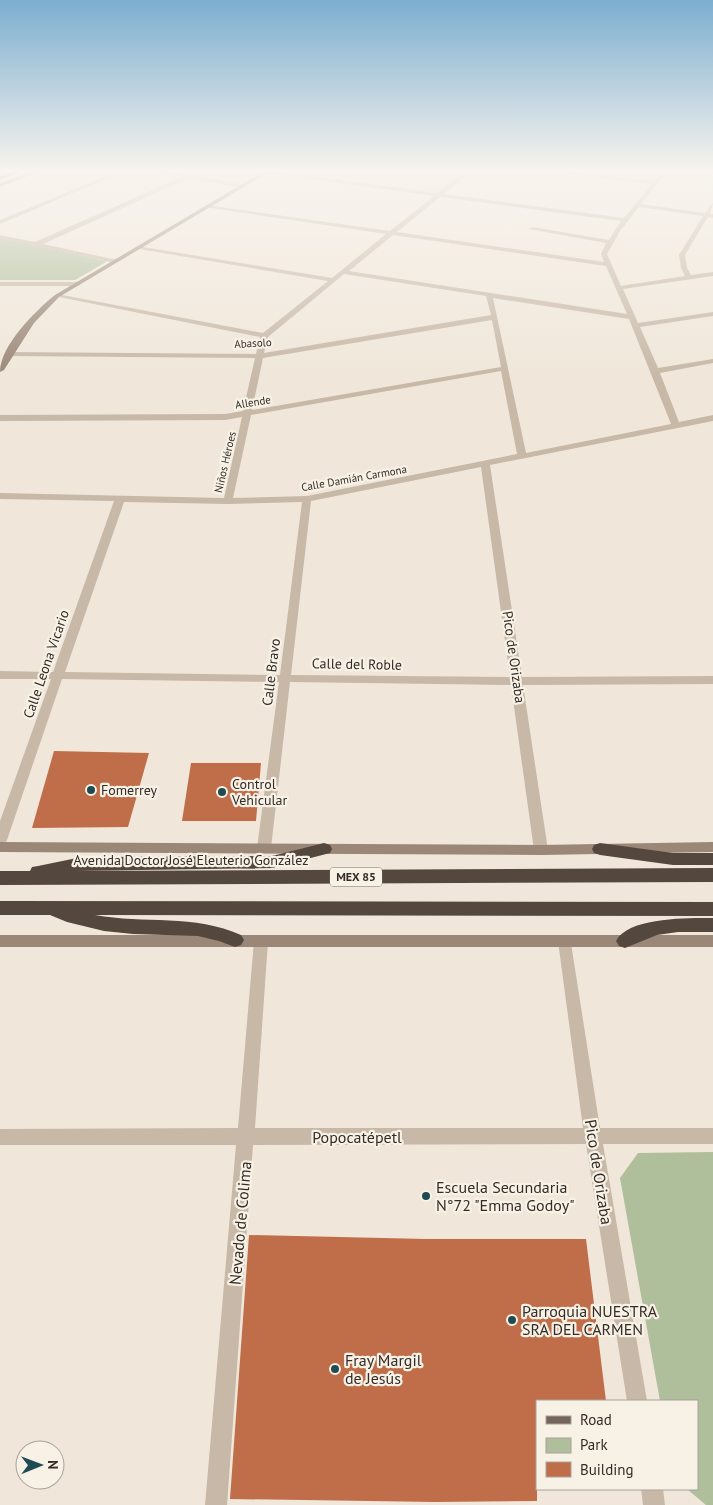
<svg xmlns="http://www.w3.org/2000/svg" width="713" height="1505" font-family="'PT Sans',sans-serif">
	<style>
		.green { fill: #afbe9b }
		.building { fill: #bf6e49 }
		.lines { fill: none; stroke-linecap: round; stroke-linejoin: round }
		.street { fill: #c7b8a7; fill-rule: evenodd }
		.secondary { fill: #9a8778; fill-rule: evenodd }
		.primary { fill: #756459; fill-rule: evenodd }
		.highway { fill: #54473e; fill-rule: evenodd }
		.poi-dot { fill: #1f4b53; stroke: #f8f1e6; stroke-width: 2 }
		.labels { text-anchor: middle; stroke-width: 4.5; stroke-linejoin: round; paint-order: stroke }
		.far-street-label { font-size: 11px; fill: #342c27; stroke: #f8f1e6 }
		.shield { fill: #f8f1e6; stroke: #6f6760; stroke-width: 1 }
		.shield-label { font-size: 12px; font-weight: bold; fill: #342c27 }
		.street-label { font-size: 14px; fill: #342c27; stroke: #f8f1e6 }
		.poi-label { font-size: 14px; fill: #342c27; stroke: #f8f1e6; text-anchor: start }
		.near-street-label { font-size: 16px; fill: #342c27; stroke: #f8f1e6 }
		.near-poi-label { font-size: 16px; fill: #342c27; stroke: #f8f1e6; text-anchor: start }
	</style>
	<rect width="100%" height="100%" fill="#f0e7da"/>
	<g class="green">
		<polygon points="0,238 105,261 106,262 75,280 0,280"/>
		<polygon points="713,1152 713,1505 706,1505 687,1489 697,1489 697,1401 660,1401 620,1178 638,1153"/>
	</g>
	<g class="building">
		<polygon points="54,751 149,753 128,827 32,828"/>
		<polygon points="191,763 261,763 256,821 182,821"/>
		<polygon points="249,1235 426,1239 586,1239 606,1401 537,1401 537,1501 435,1502 230,1499"/>
	</g>
	<g class="lines">
		<g class="street">
			<polygon points="123,169 130,169 0,224 0,220"/>
			<path d="M 144,169 C 156,168 235,181 245,186 L 242,188 L 189,178 L 43,244 L 117,260 L 117,262 L 115,263 L 0,239 L 0,235 L 35,242 L 182,177 Z"/>
			<path d="M 468,169 L 474,169 L 444,194 L 624,218 L 652,184 L 533,169 L 546,169 L 654,181 L 665,169 L 669,169 L 641,204 L 705,213 L 713,203 L 710,214 L 713,214 L 713,218 L 708,217 L 685,255 L 687,268 L 691,275 L 713,272 L 713,276 L 623,289 L 638,323 L 713,312 L 713,316 L 640,327 L 658,368 L 713,359 L 713,363 L 660,373 L 679,422 L 713,415 L 713,421 L 490,465 L 522,677 L 713,676 L 713,684 L 523,685 L 548,850 L 546,854 L 541,855 L 536,854 L 534,850 L 511,685 L 290,682 L 271,848 L 269,852 L 264,853 L 259,852 L 257,848 L 279,682 L 62,679 L 7,840 L 5,844 L 0,845 L 0,821 L 51,679 L 0,679 L 0,671 L 53,672 L 114,501 L 0,499 L 0,493 L 224,498 L 242,417 L 225,420 L 0,421 L 0,415 L 225,414 L 243,411 L 255,358 L 9,356 L 5,354 L 6,352 L 256,354 L 260,337 L 54,296 L 57,294 L 263,333 L 328,281 L 139,249 L 137,248 L 137,246 L 332,278 L 386,234 L 204,207 L 207,205 L 390,231 L 434,196 L 262,172 L 265,170 L 437,193 ZM 440,197 L 621,221 L 609,240 L 532,227 L 529,229 L 606,243 L 601,254 L 604,262 L 397,232 ZM 639,207 L 703,216 L 679,255 L 681,268 L 685,276 L 621,286 L 607,254 L 620,231 ZM 393,235 L 606,266 L 627,314 L 349,271 ZM 344,274 L 486,296 L 491,315 L 264,353 L 268,337 ZM 493,298 L 629,319 L 671,424 L 526,453 ZM 492,320 L 501,367 L 252,410 L 263,358 ZM 501,371 L 517,454 L 307,496 L 233,498 L 251,415 ZM 481,467 L 510,677 L 291,675 L 311,501 ZM 124,502 L 228,504 L 302,502 L 280,675 L 65,672 Z"/>
			<polygon points="0,282 77,282 80,284 77,286 0,286"/>
			<polygon points="261,935 266,937 268,941 255,1128 583,1128 558,941 560,937 565,935 570,937 600,1128 713,1128 713,1144 603,1144 647,1401 627,1401 586,1144 253,1145 227,1505 205,1505 236,1145 0,1145 0,1129 238,1128 254,941 256,937"/>
			<polygon points="641,1489 663,1489 665,1505 643,1505"/>
		</g>
		<g class="secondary">
			<polygon points="39,169 46,169 0,187 0,183"/>
			<path d="M 268,169 L 274,169 L 59,297 L 34,323 L 4,370 L 0,372 C 0,346 35,311 55,295 Z"/>
			<polygon points="0,842 541,845 713,842 713,852 541,855 0,852"/>
			<rect x="0" y="935" width="713" height="12"/>
		</g>
		<polygon class="primary" points="21,169 28,169 0,180 0,176"/>
		<g class="highway">
			<polygon points="324,843 330,845 332,849 330,853 272,868 73,871 713,868 713,882 0,885 0,871 30,871 32,867 38,866 77,858 100,857 272,856"/>
			<polygon points="600,843 673,853 713,853 713,865 673,865 600,855 594,853 592,849 594,845"/>
			<path d="M 0,901 L 713,902 L 713,916 L 95,915 C 144,924 195,914 241,935 L 244,940 L 241,945 L 235,947 L 219,941 L 198,936 L 133,934 L 104,931 L 67,922 L 50,915 L 0,915 Z"/>
			<path d="M 713,918 L 713,932 L 678,932 L 657,935 L 625,948 L 619,946 L 616,941 C 628,917 689,918 713,918 Z"/>
		</g>
	</g>
	<linearGradient id="sky" x2="0" y2="1"><stop stop-color="#7caed0"/><stop offset="0.45" stop-color="#f8f4ee"/><stop offset="1" stop-color="#f8f4ee" stop-opacity="0"/></linearGradient>
	<rect width="713" height="379" fill="url(#sky)"/>
	<g class="poi-dot">
		<circle cx="91" cy="790" r="5"/>
		<circle cx="222" cy="792" r="5"/>
		<circle cx="426" cy="1196" r="5"/>
		<circle cx="512" cy="1320" r="5"/>
		<circle cx="335" cy="1369" r="5"/>
	</g>
	<g class="labels">
		<g class="far-street-label">
			<text transform="translate(253 343) rotate(-3)" y="4">Abasolo</text>
			<text transform="translate(253 402) rotate(-9)" y="4">Allende</text>
			<text transform="translate(225 462) rotate(-77)" y="4">Niños Héroes</text>
			<text transform="translate(354 478) rotate(-10)" y="4">Calle Damián Carmona</text>
		</g>
		<rect class="shield" x="330" y="867.5" width="52" height="19" rx="4"/>
		<g class="shield-label">
			<text x="356" y="881">MEX 85</text>
		</g>
		<g class="street-label">
			<text transform="translate(514 657) rotate(82)" y="5">Pico de Orizaba</text>
			<text transform="translate(46 664) rotate(-71)" y="5">Calle Leona Vicario</text>
			<text transform="translate(357 664) rotate(1)" y="5">Calle del Roble</text>
			<text transform="translate(271 672) rotate(-83)" y="5">Calle Bravo</text>
			<text x="191" y="865">Avenida Doctor José Eleuterio González</text>
		</g>
		<g class="poi-label">
			<text x="232" y="789">Control<tspan x="232" dy="16">Vehicular</tspan></text>
			<text x="101" y="795">Fomerrey</text>
		</g>
		<g class="near-street-label">
			<text x="357" y="1143">Popocatépetl</text>
			<text transform="translate(599 1172) rotate(81)" y="6">Pico de Orizaba</text>
			<text transform="translate(240 1223) rotate(-85)" y="6">Nevado de Colima</text>
		</g>
		<g class="near-poi-label">
			<text x="436" y="1193">Escuela Secundaria<tspan x="436" dy="18">N°72 "Emma Godoy"</tspan></text>
			<text x="522" y="1317">Parroquia NUESTRA<tspan x="522" dy="18">SRA DEL CARMEN</tspan></text>
			<text x="345" y="1366">Fray Margil<tspan x="345" dy="18">de Jesús</tspan></text>
		</g>
	</g>
	<rect x="536" y="1400" width="162" height="90" fill="#f8f1e6" stroke="#aaa29a"/>
	<rect x="546" y="1416" width="25" height="8" fill="#756459" stroke="#aaa29a"/>
	<text x="580" y="1425" font-size="15" fill="#342c27">Road</text>
	<rect x="546" y="1438" width="25" height="15" fill="#afbe9b" stroke="#aaa29a"/>
	<text x="580" y="1450" font-size="15" fill="#342c27">Park</text>
	<rect x="546" y="1462" width="25" height="15" fill="#bf6e49" stroke="#aaa29a"/>
	<text x="580" y="1475" font-size="15" fill="#342c27">Building</text>
	<g transform="translate(40 1465) rotate(89)"><circle r="24" fill="#f8f1e6" stroke="#aaa29a"/>
	<path d="M0-4L9 19L0 12L-9 19Z" fill="#1f4b53"/>
	<text y="-8" font-size="14" font-weight="bold" text-anchor="middle" fill="#342c27">N</text>
	</g>
</svg>
